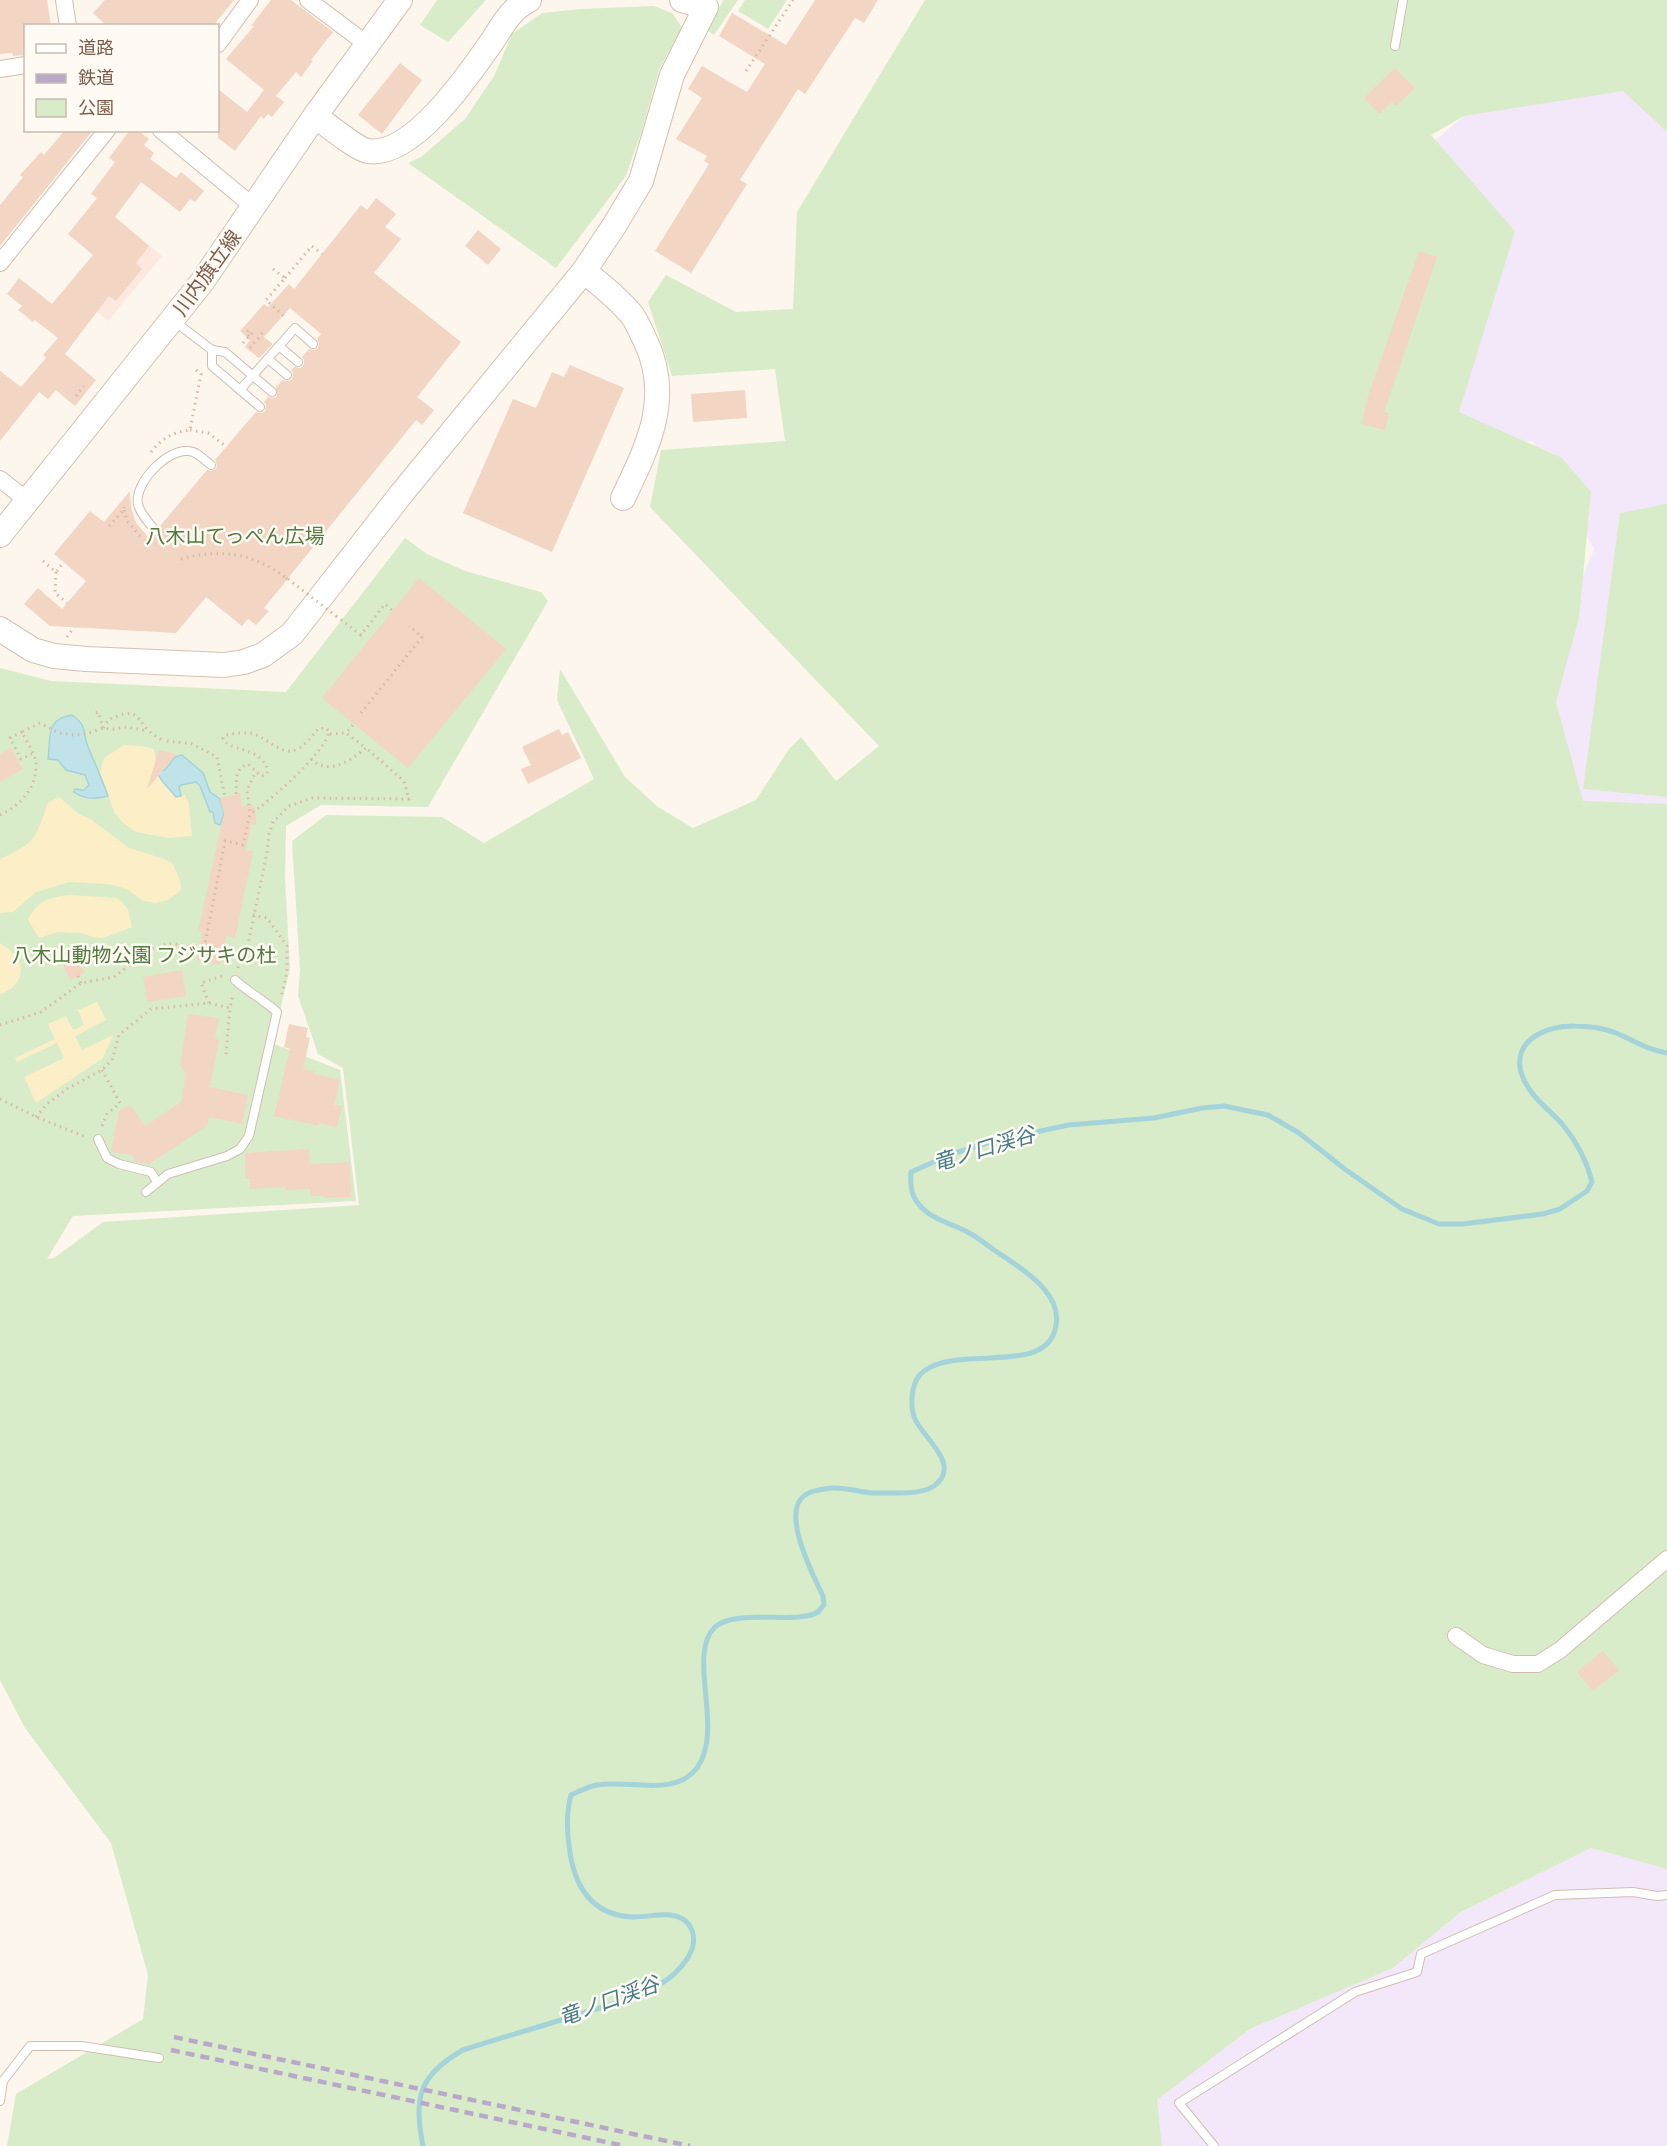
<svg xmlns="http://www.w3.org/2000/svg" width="1667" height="2146" font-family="Karla,'Noto Sans JP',sans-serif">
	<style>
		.commercial { fill: #fde8e0 }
		.education { fill: #f3e8fa }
		.green { fill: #d8ecc9 }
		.sand { fill: #fcefc7 }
		.water { fill: #bfe3e8; stroke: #a5d3da; stroke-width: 1.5 }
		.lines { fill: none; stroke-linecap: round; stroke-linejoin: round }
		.stream { stroke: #a5d3da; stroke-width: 5 }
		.building { fill: #f3d5c3 }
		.lane-casing { stroke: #d1beb0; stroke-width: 10 }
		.street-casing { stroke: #d1beb0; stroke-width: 18 }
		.secondary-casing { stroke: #d6c0b0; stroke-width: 26 }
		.path { stroke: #d9b8a5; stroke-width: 3; stroke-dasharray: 1.5 4.5; stroke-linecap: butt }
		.lane { stroke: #fff; stroke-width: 8 }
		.street { stroke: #fff; stroke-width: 16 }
		.secondary { stroke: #fff; stroke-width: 24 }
		.rail { stroke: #b9a8c9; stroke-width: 4.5; stroke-dasharray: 9 6; stroke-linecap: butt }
		.path-bridge { stroke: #d9b8a5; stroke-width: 3; stroke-dasharray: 1.5 4.5; stroke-linecap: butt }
		.labels { text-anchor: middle; stroke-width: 5; stroke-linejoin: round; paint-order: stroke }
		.street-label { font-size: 20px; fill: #7a5c4d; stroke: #fffaf3 }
		.park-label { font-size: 20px; fill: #537a41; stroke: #fffaf3 }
		.water-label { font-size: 21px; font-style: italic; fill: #437c86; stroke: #fffaf3 }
	</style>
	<rect width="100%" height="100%" fill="#fdf6ec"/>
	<polygon class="commercial" points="121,222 162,256 108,321 67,287"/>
	<g class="education">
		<polygon points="1667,0 1667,823 1550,823 1535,694 1594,549 1533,441 1334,454 1323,235 1464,116"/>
		<polygon points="1591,1848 1667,1869 1667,2146 1162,2146 1157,2100 1250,2029 1393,1968 1461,1912"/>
	</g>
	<g class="green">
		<polygon points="437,0 486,0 448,42 420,25"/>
		<polygon points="723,0 738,0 714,35 708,31"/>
		<polygon points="745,0 787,0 768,29 738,11"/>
		<polygon points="925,0 1667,0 1667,132 1623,91 1464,116 1431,135 1515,231 1459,412 1562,458 1591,492 1579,618 1556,702 1583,801 1667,804 1667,1869 1591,1848 1461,1912 1393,1968 1250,2029 1157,2100 1162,2146 7,2146 16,2094 143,2019 148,1975 111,1843 25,1728 0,1680 0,668 51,681 286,692 405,538 427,554 465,571 541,592 548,601 428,807 321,805 286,826 285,878 290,969 272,1043 340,1070 356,1201 73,1216 47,1259 54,1258 103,1222 359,1205 343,1068 318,1054 298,996 300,970 292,841 326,815 442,817 484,843 594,779 557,700 560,669 625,777 658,807 693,828 756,800 789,749 801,737 836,781 879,746 650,507 661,450 785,441 775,369 672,376 648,302 666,275 736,312 793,309 797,212"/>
		<polygon points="654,6 672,13 682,27 659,70 642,130 626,176 556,268 408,163 421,157 465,119 494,76 512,34 542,13 580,9"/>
		<polygon points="1667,504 1667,797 1583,789 1620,513"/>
	</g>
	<g class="sand">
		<polygon points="124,745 142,746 154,749 160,780 168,785 176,797 185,795 189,804 192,836 168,838 136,832 123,823 114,812 100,772 104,758"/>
		<path d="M 59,797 L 79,814 L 92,820 L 129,848 L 164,859 L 172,863 L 180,880 L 181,890 L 168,900 L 156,903 L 143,901 L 127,889 L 108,884 L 69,882 L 36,892 L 13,912 L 0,913 L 0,859 C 36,843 35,839 48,803 Z"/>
		<path d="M 69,895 L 118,898 L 128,909 L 132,927 L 103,938 L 93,937 L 81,933 L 58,932 L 39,938 L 28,920 C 38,900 48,898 69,895 Z"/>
		<path d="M 0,943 C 5,947 12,951 16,956 C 28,974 16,988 0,995 Z"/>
		<polygon points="97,1002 106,1020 75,1036 82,1050 113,1035 103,1058 36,1103 24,1077 64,1058 57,1043 17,1062 15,1058 55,1039 48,1024 66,1016 73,1030 84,1025 78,1010"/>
	</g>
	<g class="water">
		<path d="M 72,715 C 88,726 82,732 88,747 C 95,763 102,779 108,796 C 96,799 85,800 74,792 L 75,789 L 84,790 L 89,785 L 85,775 L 66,770 L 58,760 L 48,759 C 51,737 45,719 72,715 Z"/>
		<path d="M 182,755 L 203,773 L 210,792 L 220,799 L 224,814 L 220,825 L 215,823 L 213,812 L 210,812 L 200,786 L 196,782 L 181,785 L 179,787 L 181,796 L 176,797 C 171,790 159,780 158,773 L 160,770 L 165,770 L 175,757 Z"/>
	</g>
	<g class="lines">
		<path class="stream" d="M 423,2146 C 413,2098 419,2075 463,2050 C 506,2036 550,2024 593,2010 C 618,2002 647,1995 668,1979 C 675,1974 682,1966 687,1959 C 699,1941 695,1918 670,1915 C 659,1914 646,1917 634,1917 C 594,1916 576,1890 570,1853 C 567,1835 566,1813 571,1795 C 579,1791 588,1787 597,1785 C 628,1779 674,1798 697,1768 C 725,1729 686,1655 715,1627 C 736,1608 797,1625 818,1612 C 820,1610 822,1607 824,1605 L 823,1596 C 813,1575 780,1512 805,1495 C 812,1490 824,1489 832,1488 C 845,1487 859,1492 872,1493 C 881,1493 890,1493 899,1493 C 910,1493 925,1492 934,1486 C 962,1466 925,1439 916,1421 C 911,1411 911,1401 913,1390 C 915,1382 917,1376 924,1371 C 958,1345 1043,1375 1055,1330 C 1066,1294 1022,1269 997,1252 C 988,1246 980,1239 971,1234 C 953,1223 931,1221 917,1202 C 911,1194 910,1182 911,1172 L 952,1154 L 987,1143 L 1068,1125 L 1154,1118 L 1202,1108 L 1224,1106 L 1268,1115 L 1299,1133 L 1346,1170 L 1402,1209 L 1439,1224 L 1463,1224 L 1543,1214 L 1560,1209 L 1587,1191 L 1592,1182 C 1587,1162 1576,1141 1563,1125 C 1550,1110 1533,1099 1524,1080 C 1507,1043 1544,1025 1575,1026 C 1588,1026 1603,1028 1616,1033 C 1635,1041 1645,1049 1667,1053"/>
	</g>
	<g class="building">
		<polygon points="0,0 47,0 51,26 26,26 26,55 13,56 12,53 0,54"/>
		<polygon points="105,0 234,0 213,26 107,26 93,13"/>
		<polygon points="271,0 291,0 333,32 311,60 313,61 301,77 296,72 276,96 284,102 272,117 268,114 264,119 261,116 235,151 218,138 218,89 247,112 264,90 226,59 254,26 251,26"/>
		<polygon points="815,0 878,0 864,23 855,18 805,94 798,89 740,180 747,184 691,273 655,251 709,164 704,161 707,156 676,139 702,98 688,89 702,66 747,92 765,64 719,36 732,13 786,45"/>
		<polygon points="400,63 422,80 382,134 358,115"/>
		<polygon points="1395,68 1415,88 1396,106 1392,102 1379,114 1364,98"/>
		<polygon points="65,130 93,130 0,246 0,205 23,177 20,175 41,152 44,155"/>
		<polygon points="130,130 137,130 149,139 144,145 154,153 150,159 176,178 181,172 204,191 195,202 190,199 180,212 141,182 115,217 149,246 136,263 142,269 116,301 109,296 65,354 96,380 75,406 56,390 48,399 39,392 0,441 0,371 21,387 46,358 43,355 58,338 35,320 33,322 18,310 22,306 7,294 19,278 52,304 93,255 68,234 97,198 91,194 115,162 109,158"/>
		<polygon points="376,198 396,214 385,227 401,239 374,273 461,342 417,397 434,410 422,425 416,420 264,608 269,611 256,625 248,619 242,626 206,597 176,633 50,626 24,604 38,588 62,609 86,581 54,554 90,511 104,522 130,491 131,508 136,523 150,539 152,536 160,536 162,532 160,526 207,470 211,471 216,469 217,465 215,460 232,440 256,412 262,413 265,411 266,405 264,402 268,397 274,398 277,396 276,387 283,380 289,381 292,379 293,373 291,370 294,367 300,368 303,366 304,360 302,357 309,349 314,350 318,348 319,343 317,339 321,334 290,308 264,337 273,344 259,358 245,347 250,340 240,331 264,304 268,307 289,284 294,289 361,205 367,210"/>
		<polygon points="478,230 501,249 488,265 465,246"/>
		<polygon points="1419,251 1437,257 1384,412 1389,413 1385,430 1362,424 1368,396"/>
		<polygon points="570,365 624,388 552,552 463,513 513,399 536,408 552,372 564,377"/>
		<polygon points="745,390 747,418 693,422 691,394"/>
		<polygon points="419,578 506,649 408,768 322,698"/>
		<polygon points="559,729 562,735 568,732 581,758 528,784 521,769 531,765 522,747"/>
		<polygon points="11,748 23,769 0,782 0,754"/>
		<polygon points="159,750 177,754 147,789"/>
		<polygon points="240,793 242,807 252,804 256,812 256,825 251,824 246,850 253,852 235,938 226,936 220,965 197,960 203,932 198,931 224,814 220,799"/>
		<polygon points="77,957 85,973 70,980 62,963"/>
		<polygon points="182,970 186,996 148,1002 143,977"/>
		<polygon points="188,1014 219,1018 215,1037 219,1041 210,1087 248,1095 242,1124 209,1117 207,1126 149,1164 136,1162 132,1155 111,1152 119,1110 130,1105 145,1126 181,1102 186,1074 180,1065"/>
		<polygon points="289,1024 308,1028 306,1037 310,1038 303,1069 314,1071 314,1074 340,1080 334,1105 342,1106 337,1127 319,1123 318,1126 274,1116 290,1049 284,1047"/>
		<polygon points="309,1149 310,1164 350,1162 351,1197 325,1198 324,1196 311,1196 310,1189 285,1190 285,1187 250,1189 250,1179 245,1179 245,1153"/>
		<polygon points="1603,1651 1619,1670 1593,1691 1577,1672"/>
	</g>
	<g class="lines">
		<g class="lane-casing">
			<g id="lane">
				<polyline points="1395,46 1403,0"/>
				<polyline points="174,321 212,350 225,352 272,392"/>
				<polyline points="279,346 298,362"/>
				<polyline points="212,350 212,366 260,407"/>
				<polyline points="268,359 287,375"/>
				<polyline points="240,390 295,328 313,344"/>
				<path d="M 156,531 C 150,524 140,514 138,504 C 134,483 167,449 188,451 C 197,451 204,460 211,465"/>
				<polyline points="98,1139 107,1158 119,1164 151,1172 157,1182"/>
				<path d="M 146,1192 L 168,1174 L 227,1156 L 240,1149 L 249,1136 L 277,1012 C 264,1000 248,992 235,980"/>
				<polyline points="0,2101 3,2081 30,2046 81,2046 159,2058"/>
				<polyline points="1214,2146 1179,2103 1355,1992 1417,1972 1421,1954 1555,1895 1633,1892 1657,1896 1667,1895"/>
			</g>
		</g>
		<g class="street-casing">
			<g id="street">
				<polyline points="64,0 68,26"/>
				<polyline points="308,0 368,45"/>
				<polyline points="218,44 250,0"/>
				<polyline points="0,69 26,65"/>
				<polyline points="161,130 254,207"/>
				<polyline points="0,263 107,130"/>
				<polyline points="0,479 28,501"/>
				<polyline points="1456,1636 1483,1655 1513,1664 1538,1664 1560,1650 1667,1559"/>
			</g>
		</g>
		<g class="secondary-casing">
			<g id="secondary">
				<path d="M 315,116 C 325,123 358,150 368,151 C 413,158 470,73 493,40 C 504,23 510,10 529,0"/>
				<path d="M 584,271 C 601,285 618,298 632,315 C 637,322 641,332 645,340 C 673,397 648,446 623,498"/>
				<polyline points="0,535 202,282 315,116 400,0"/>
				<polyline points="0,629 33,650 54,656 86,659 224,665 244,662 263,655 292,634 402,493 584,271 614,226 641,181 672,75 706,7 682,0"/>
			</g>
		</g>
		<g class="path">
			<polyline points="746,71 793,0"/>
			<polyline points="273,269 285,278 266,300 284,316"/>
			<polyline points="285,278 312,246 322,254"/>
			<polyline points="249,336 246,333 250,329"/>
			<polyline points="243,343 253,332"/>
			<polyline points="250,348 264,331"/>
			<polyline points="76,396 84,386"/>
			<polyline points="190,430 208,433 227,447"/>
			<path d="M 151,452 C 161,439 173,432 190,430 L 201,374 L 196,370"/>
			<polyline points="124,510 127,521 142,538"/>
			<polyline points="109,526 124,510 124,507"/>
			<polyline points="43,561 56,572 64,562"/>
			<polyline points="56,572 55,593 67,603"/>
			<polyline points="286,578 288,579"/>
			<polyline points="336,616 361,635 385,604 393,611"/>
			<polyline points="67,637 74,627"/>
			<polyline points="96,713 98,712 103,727"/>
			<polyline points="361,713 422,637 409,626"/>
			<path d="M 103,728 C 107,722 109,718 117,716 C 135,709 137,717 147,729 C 151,734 158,737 163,741"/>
			<polyline points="22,732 10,738 21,759 32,754"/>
			<polyline points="330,734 346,733"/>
			<polyline points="167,741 192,744 217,757 225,798"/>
			<path d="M 311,759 C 329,776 350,761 366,748 L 346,733 L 354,724"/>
			<path d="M 236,794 C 237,780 233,770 248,764 L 261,776 L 266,775 L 268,770 C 261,749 239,752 225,742 L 223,738 L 226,735 C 235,733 246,732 254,734 C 268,739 283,757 297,749 C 306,745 312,736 318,729 L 326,728 L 329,731 C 328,750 267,804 250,814"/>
			<path d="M 0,815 C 21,805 37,788 36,763 C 35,753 26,741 22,732 L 40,723 L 59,733 L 74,735 L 86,734 L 103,728 L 113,729 L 127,727 L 148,731"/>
			<polyline points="253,915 267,918 287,946 287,972 281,998"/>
			<polyline points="238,968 239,963 246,954 267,853 269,834 273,822 289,806 312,798 409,799 404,781 366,748"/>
			<polyline points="78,976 81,983"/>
			<polyline points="209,1003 201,983 225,975"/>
			<polyline points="0,1025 41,1012 81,983 114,977 150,949 166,944 176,944 204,949 225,841 243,845 250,814 247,790 256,771"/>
			<polyline points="226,1054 230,1008"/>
			<polyline points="102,1070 120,1103 107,1114 102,1126"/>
			<polyline points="0,1099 36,1117 86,1137"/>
			<polyline points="36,1117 47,1104 67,1089 102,1070 112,1060 119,1035 151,1009 209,1003 230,1008 233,995"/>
		</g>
		<use href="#lane" class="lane"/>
		<use href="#street" class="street"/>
		<use href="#secondary" class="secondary"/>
		<g class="rail">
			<polyline points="174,2037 690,2146"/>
			<polyline points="171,2050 625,2146"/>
		</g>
		<g class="path-bridge">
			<path d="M 181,559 C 220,548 254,553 286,578"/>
			<polyline points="288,579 336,616"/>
		</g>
	</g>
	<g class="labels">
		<g class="street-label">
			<text transform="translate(207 273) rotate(-54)" y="7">川内旗立線</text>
		</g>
		<g class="park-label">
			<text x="235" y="543">八木山てっぺん広場</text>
			<text x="144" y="962">八木山動物公園 フジサキの杜</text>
		</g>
		<g class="water-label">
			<text transform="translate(984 1149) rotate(-17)" y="7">竜ノ口渓谷</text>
			<text transform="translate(609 2001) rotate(-20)" y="7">竜ノ口渓谷</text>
		</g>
	</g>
	<rect x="24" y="24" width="195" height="108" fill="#fffaf3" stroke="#cabbb1" stroke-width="1.5"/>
	<rect x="36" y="44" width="30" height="9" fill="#ffffff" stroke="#cabbb1" stroke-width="1.5"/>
	<text x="78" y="54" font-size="18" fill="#7a5c4d">道路</text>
	<rect x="36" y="74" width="30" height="9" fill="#b9a8c9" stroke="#cabbb1" stroke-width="1.5"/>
	<text x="78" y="84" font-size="18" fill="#7a5c4d">鉄道</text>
	<rect x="36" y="99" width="30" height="18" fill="#d8ecc9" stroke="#cabbb1" stroke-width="1.5"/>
	<text x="78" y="114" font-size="18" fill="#7a5c4d">公園</text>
</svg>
